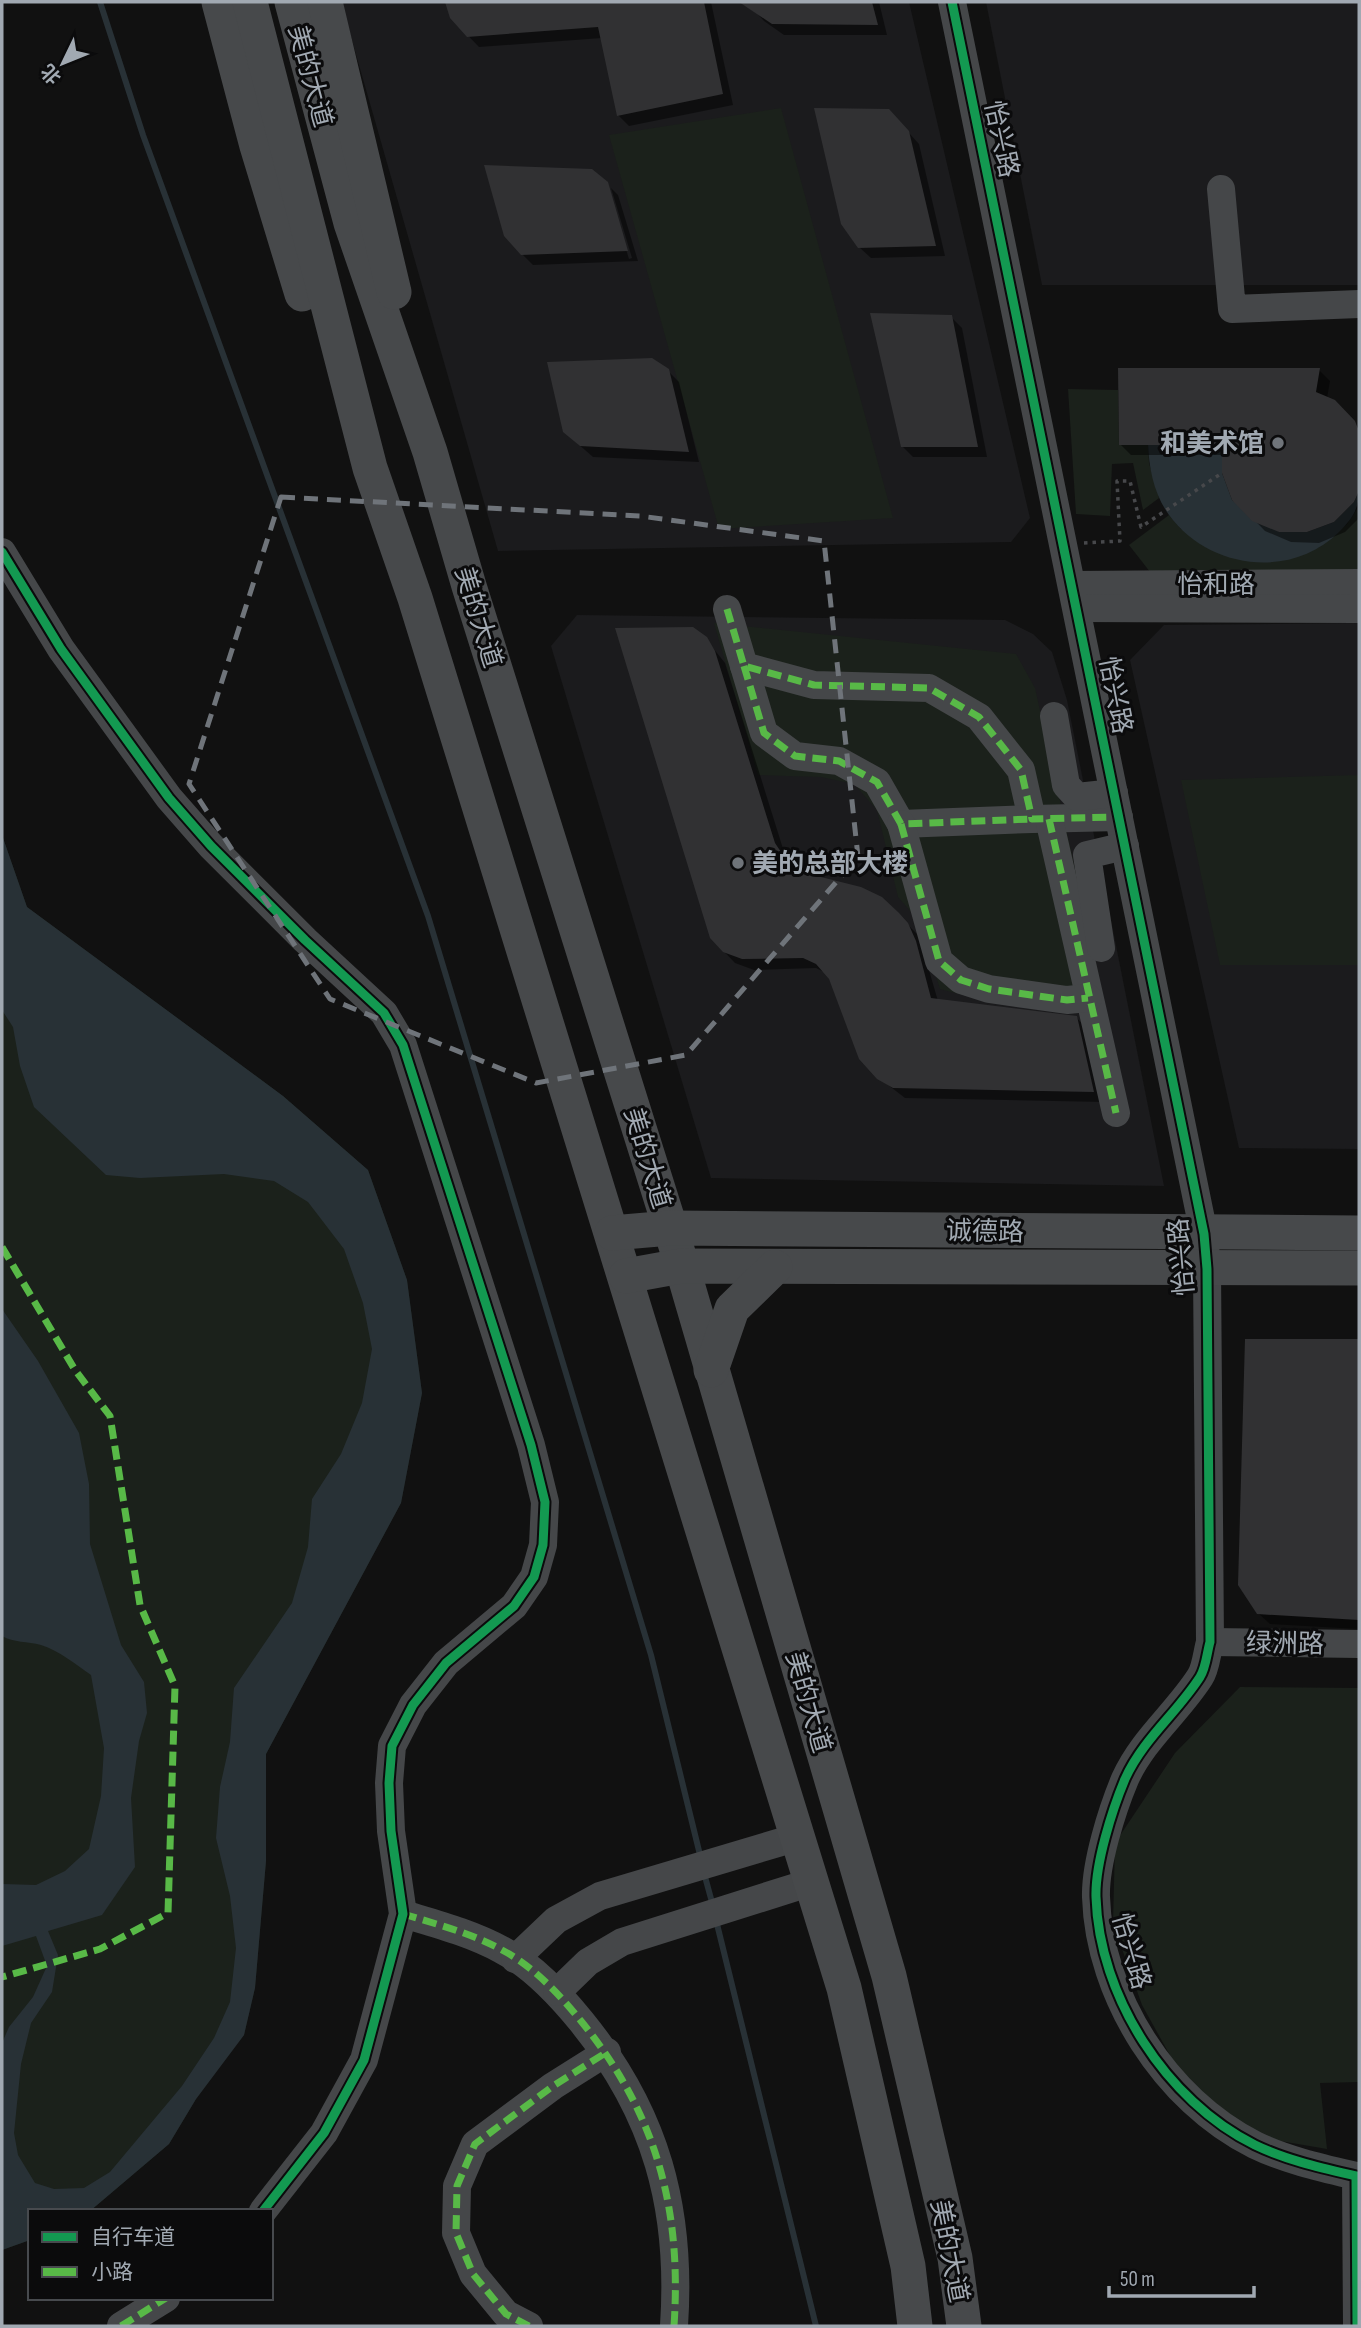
<svg xmlns="http://www.w3.org/2000/svg" width="1361" height="2328" font-family="'Sofia Sans Condensed','Noto Sans SC',sans-serif">
	<style>
		.built { fill: #1b1b1d }
		.green { fill: #1b211b }
		.water { fill: #283136 }
		.shadow { fill: #0007 }
		.lines { fill: none; stroke-linecap: round; stroke-linejoin: round }
		.stream { stroke: #283136; stroke-width: 6 }
		.building { fill: #313133 }
		.path { stroke: #47484b; stroke-width: 3.5; stroke-dasharray: 3.5 5; stroke-linecap: butt }
		.minor { stroke: #454749; stroke-width: 28 }
		.major { stroke: #47494b; stroke-width: 35 }
		.quiet { stroke: #58b947; stroke-width: 7; stroke-dasharray: 14 7; stroke-linecap: butt }
		.cycleway-casing { stroke: #0b0b0c; stroke-width: 13 }
		.cycleway { stroke: #139951; stroke-width: 9 }
		.marked { fill: none; stroke: #6f747a; stroke-width: 5; stroke-dasharray: 14 9; stroke-linejoin: round }
		.poi-dot { fill: #6f747a; stroke: #0b0b0c; stroke-width: 2.5 }
		.labels { text-anchor: middle; stroke-width: 6; stroke-linejoin: round; paint-order: stroke }
		.street-label { font-size: 26px; fill: #a1a9b2; stroke: #0b0b0c }
		.poi-label { font-size: 26px; font-weight: bold; fill: #a1a9b2; stroke: #0b0b0c; text-anchor: end }
	</style>
	<rect width="100%" height="100%" fill="#111"/>
	<g class="built">
		<polygon points="341,2 909,2 1030,518 1011,542 498,551"/>
		<polygon points="986,2 1359,2 1359,285 1042,285"/>
		<polygon points="577,615 1005,620 1033,634 1052,652 1067,700 1164,1186 711,1178 551,646"/>
		<polygon points="1359,623 1359,1149 1239,1148 1130,660 1164,625"/>
	</g>
	<g class="green">
		<polygon points="781,108 893,518 719,529 609,135"/>
		<polygon points="1068,389 1118,390 1119,444 1148,444 1149,463 1159,498 1143,510 1133,463 1112,464 1110,516 1076,514"/>
		<polygon points="1359,506 1359,577 1154,577 1129,545 1169,515 1181,529 1318,548 1347,524"/>
		<path d="M 714,623 L 1016,654 L 1035,688 L 1103,995 C 1046,1004 997,1006 940,989 L 919,921 L 898,897 L 877,810 L 854,784 L 821,777 L 758,775 Z"/>
		<polygon points="1359,775 1359,965 1220,965 1181,780"/>
		<polygon points="2,835 27,907 283,1096 368,1170 407,1280 422,1393 401,1503 266,1754 266,1861 255,1988 244,2035 196,2099 169,2144 90,2211 30,2211 30,2240 2,2250"/>
		<polygon points="1240,1687 1359,1688 1359,2082 1320,2083 1327,2149 1268,2139 1220,2110 1177,2068 1142,2005 1113,1924 1115,1843 1175,1753"/>
	</g>
	<g class="water">
		<path d="M 1148,444 L 1222,445 L 1222,473 L 1232,500 L 1279,532 L 1307,532 L 1334,522 L 1354,502 L 1359,491 C 1359,509 1352,519 1339,532 C 1291,580 1208,569 1169,515 C 1154,494 1149,469 1148,444 Z"/>
		<path d="M 2,835 L 27,907 L 283,1096 L 368,1170 L 407,1280 L 422,1393 L 401,1503 L 266,1754 L 266,1861 L 255,1988 L 244,2035 L 196,2099 L 169,2144 L 90,2211 L 30,2211 L 30,2240 L 2,2250 L 2,2043 L 9,2027 L 33,1997 L 47,1966 L 36,1936 L 2,1946 L 2,1884 L 36,1885 L 65,1871 L 89,1849 L 101,1796 L 104,1748 L 91,1675 C 75,1664 60,1651 41,1645 C 27,1641 14,1643 2,1636 L 2,1309 L 38,1361 L 79,1433 L 89,1484 L 90,1544 L 121,1645 L 144,1682 L 147,1713 L 139,1741 L 131,1798 L 135,1867 L 102,1915 L 48,1931 L 58,1955 L 52,1992 L 31,2023 L 21,2064 L 14,2133 L 18,2155 L 35,2183 L 54,2189 L 84,2188 L 110,2172 L 182,2086 L 214,2038 L 230,2002 L 236,1948 L 230,1896 L 216,1838 L 220,1787 L 230,1742 L 234,1688 L 292,1603 L 308,1547 L 312,1499 L 341,1454 L 362,1403 L 372,1349 L 363,1303 L 344,1249 L 308,1202 L 274,1181 L 224,1174 L 140,1178 L 106,1175 L 34,1107 L 20,1066 L 13,1027 L 2,1010 Z"/>
	</g>
	<g class="shadow">
		<polygon points="447,2 711,2 733,105 629,126 618,115 602,38 479,47 451,18"/>
		<polygon points="751,2 879,2 887,35 784,35 764,21 753,9"/>
		<polygon points="899,122 919,144 945,256 871,258 859,247"/>
		<polygon points="606,183 629,259 632,258 611,188 618,195 638,261 533,265 522,254"/>
		<polygon points="951,317 962,328 987,457 913,457 902,446"/>
		<polygon points="667,370 679,382 699,462 593,457 577,443"/>
		<polygon points="1319,370 1330,381 1327,398 1334,402 1359,427 1359,518 1345,532 1319,543 1291,542 1265,531 1234,499 1224,455 1131,455 1120,444"/>
		<polygon points="705,638 725,663 785,855 791,865 808,876 881,898 919,936 938,1001 1076,1017 1087,1029 1104,1102 905,1098 879,1078 826,973 816,968 754,970 735,963 711,938"/>
		<polygon points="1247,1340 1359,1341 1359,1629 1270,1624 1258,1613"/>
	</g>
	<g class="lines">
		<g class="stream">
			<polyline points="100,2 143,135 428,916 651,1655 701,1859"/>
			<polyline points="704,1873 713,1906"/>
			<polyline points="716,1920 816,2326"/>
		</g>
	</g>
	<g class="building">
		<polygon points="445,2 704,2 723,94 617,116 598,27 467,37 450,18"/>
		<polygon points="739,2 872,2 878,25 772,24"/>
		<polygon points="814,108 889,109 909,131 936,246 858,248 841,224"/>
		<polygon points="484,165 592,169 608,182 628,251 521,255 504,236"/>
		<polygon points="870,313 952,315 978,447 901,447"/>
		<polygon points="652,358 669,369 689,452 580,446 563,432 547,362"/>
		<polygon points="1118,368 1320,368 1316,392 1335,400 1355,421 1359,431 1359,491 1354,502 1334,522 1307,532 1279,532 1252,521 1232,500 1222,473 1222,445 1119,445"/>
		<polygon points="693,627 707,637 715,651 775,843 785,858 809,874 861,887 882,897 899,913 908,923 916,941 931,998 1077,1016 1094,1092 893,1088 877,1079 859,1059 829,979 816,964 803,958 742,959 723,952 710,938 615,628"/>
		<polygon points="1245,1339 1359,1339 1359,1620 1257,1614 1238,1585"/>
	</g>
	<g class="lines">
		<polyline class="path" points="1084,543 1120,541 1117,481 1130,481 1141,527 1222,473"/>
		<g class="minor">
			<path d="M 952,2 L 1204,1234 L 1207,1269 L 1210,1642 C 1207,1652 1206,1668 1200,1677 C 1177,1713 1143,1739 1125,1779 C 1112,1810 1095,1864 1096,1897 C 1099,1996 1166,2101 1255,2145 C 1286,2160 1322,2168 1356,2176 L 1357,2326"/>
			<polyline points="1221,189 1232,309 1359,304"/>
			<polyline points="2,552 61,649 169,798 211,846 305,940 384,1013 403,1045 531,1445 545,1502 543,1545 534,1577 514,1606 446,1663 413,1705 392,1746 389,1783 391,1831 403,1914 364,2060 324,2133 263,2211"/>
			<polyline points="1073,585 1359,583"/>
			<polyline points="1077,608 1359,609"/>
			<polyline points="727,609 744,666 814,685 929,688 979,717 1021,770 1032,819 1119,817"/>
			<polyline points="744,666 764,733 795,756 839,761 877,782 901,824 1032,819"/>
			<polyline points="1054,716 1066,785 1077,797 1114,793"/>
			<polyline points="1049,819 1116,1113"/>
			<polyline points="901,824 939,961 961,980 989,989 1067,1000 1088,998"/>
			<polyline points="1101,948 1087,855 1125,846"/>
			<polyline points="1210,1642 1359,1644"/>
			<path d="M 403,1914 C 436,1924 471,1933 502,1950 C 533,1966 559,1994 581,2021 C 656,2113 682,2208 674,2326"/>
			<polyline points="515,1959 556,1920 600,1896 798,1837"/>
			<polyline points="557,1992 588,1962 622,1942 812,1882"/>
			<polyline points="121,2326 166,2298"/>
			<polyline points="529,2326 506,2314 473,2274 456,2233 457,2186 475,2144 553,2086 607,2052"/>
		</g>
		<g class="major">
			<polyline points="219,2 257,146 302,294"/>
			<polyline points="250,2 370,468 415,598 844,1988 908,2266 915,2326"/>
			<polyline points="292,2 351,223 430,452 469,586 676,1246 889,1976 955,2258 964,2326"/>
			<polyline points="325,2 394,292"/>
			<polyline points="612,1233 670,1228 1359,1233"/>
			<polyline points="626,1276 681,1266 1359,1268"/>
			<polyline points="711,1370 732,1309 775,1267"/>
		</g>
		<g class="quiet">
			<polyline points="727,609 744,666 814,685 929,688 979,717 1021,770 1032,819 1119,817"/>
			<polyline points="744,666 764,733 795,756 839,761 877,782 901,824 1032,819"/>
			<polyline points="1049,819 1116,1113"/>
			<polyline points="901,824 939,961 961,980 989,989 1067,1000 1088,998"/>
			<polyline points="2,1247 75,1370 110,1416 140,1605 175,1686 168,1913 100,1949 2,1977"/>
			<path d="M 403,1914 C 436,1924 471,1933 502,1950 C 533,1966 559,1994 581,2021 C 656,2113 682,2208 674,2326"/>
			<polyline points="121,2326 166,2298"/>
			<polyline points="529,2326 506,2314 473,2274 456,2233 457,2186 475,2144 553,2086 607,2052"/>
		</g>
		<g class="cycleway-casing">
			<g id="cycleway">
				<path d="M 952,2 L 1204,1234 L 1207,1269 L 1210,1642 C 1207,1652 1206,1668 1200,1677 C 1177,1713 1143,1739 1125,1779 C 1112,1810 1095,1864 1096,1897 C 1099,1996 1166,2101 1255,2145 C 1286,2160 1322,2168 1356,2176 L 1357,2326"/>
				<polyline points="2,552 61,649 169,798 211,846 305,940 384,1013 403,1045 531,1445 545,1502 543,1545 534,1577 514,1606 446,1663 413,1705 392,1746 389,1783 391,1831 403,1914 364,2060 324,2133 263,2211"/>
			</g>
		</g>
		<use href="#cycleway" class="cycleway"/>
	</g>
	<path class="marked" d="M 281,497 L 640,516 L 824,541 L 858,857 L 686,1055 L 536,1083 L 330,999 L 189,784 Z"/>
	<g class="poi-dot">
		<circle cx="1278" cy="443" r="7"/>
		<circle cx="738" cy="863" r="7"/>
	</g>
	<g class="labels">
		<g class="street-label">
			<text transform="translate(311 76) rotate(75)" y="9">美的大道</text>
			<text transform="translate(1002 139) rotate(78)" y="9">怡兴路</text>
			<text x="1216" y="593">怡和路</text>
			<text transform="translate(479 617) rotate(73)" y="9">美的大道</text>
			<text transform="translate(1116 695) rotate(79)" y="9">怡兴路</text>
			<text transform="translate(648 1158) rotate(73)" y="9">美的大道</text>
			<text transform="translate(985 1231) rotate(1)" y="9">诚德路</text>
			<text transform="translate(1181 1257) rotate(-95)" y="9">怡兴路</text>
			<text transform="translate(1285 1643) rotate(1)" y="9">绿洲路</text>
			<text transform="translate(809 1702) rotate(74)" y="9">美的大道</text>
			<text transform="translate(1132 1951) rotate(74)" y="9">怡兴路</text>
			<text transform="translate(950 2251) rotate(79)" y="9">美的大道</text>
		</g>
		<g class="poi-label">
			<text x="1264" y="452">和美术馆</text>
			<text x="752" y="872" text-anchor="start">美的总部大楼</text>
		</g>
	</g>
	<rect width="1361" height="2328" fill="none" stroke="#a1a9b2" stroke-width="7"/>
	<rect x="28" y="2209" width="245" height="91" fill="#0b0b0c" stroke="#474a4e" stroke-width="2"/>
	<rect x="42" y="2232" width="35" height="10" fill="#139951" stroke="#474a4e" stroke-width="2"/>
	<text x="91" y="2244" font-size="21" fill="#a1a9b2">自行车道</text>
	<rect x="42" y="2267" width="35" height="10" fill="#58b947" stroke="#474a4e" stroke-width="2"/>
	<text x="91" y="2279" font-size="21" fill="#a1a9b2">小路</text>
	<g transform="translate(63 63) rotate(227)" stroke="#0b0b0c" stroke-width="5" paint-order="stroke">
	<path d="M0-5L12 26L0 18L-12 26Z" fill="#a1a9b2"/>
	<text y="-10" font-size="19" font-weight="bold" text-anchor="middle" fill="#a1a9b2">北</text>
	</g>
	<path d="M1109 2286v10h145v-10" fill="none" stroke="#a1a9b2" stroke-width="3.5"/>
	<text x="1120" y="2286" font-size="21" fill="#a1a9b2" stroke="#0b0b0c" stroke-width="5" paint-order="stroke">50 m</text>
</svg>
